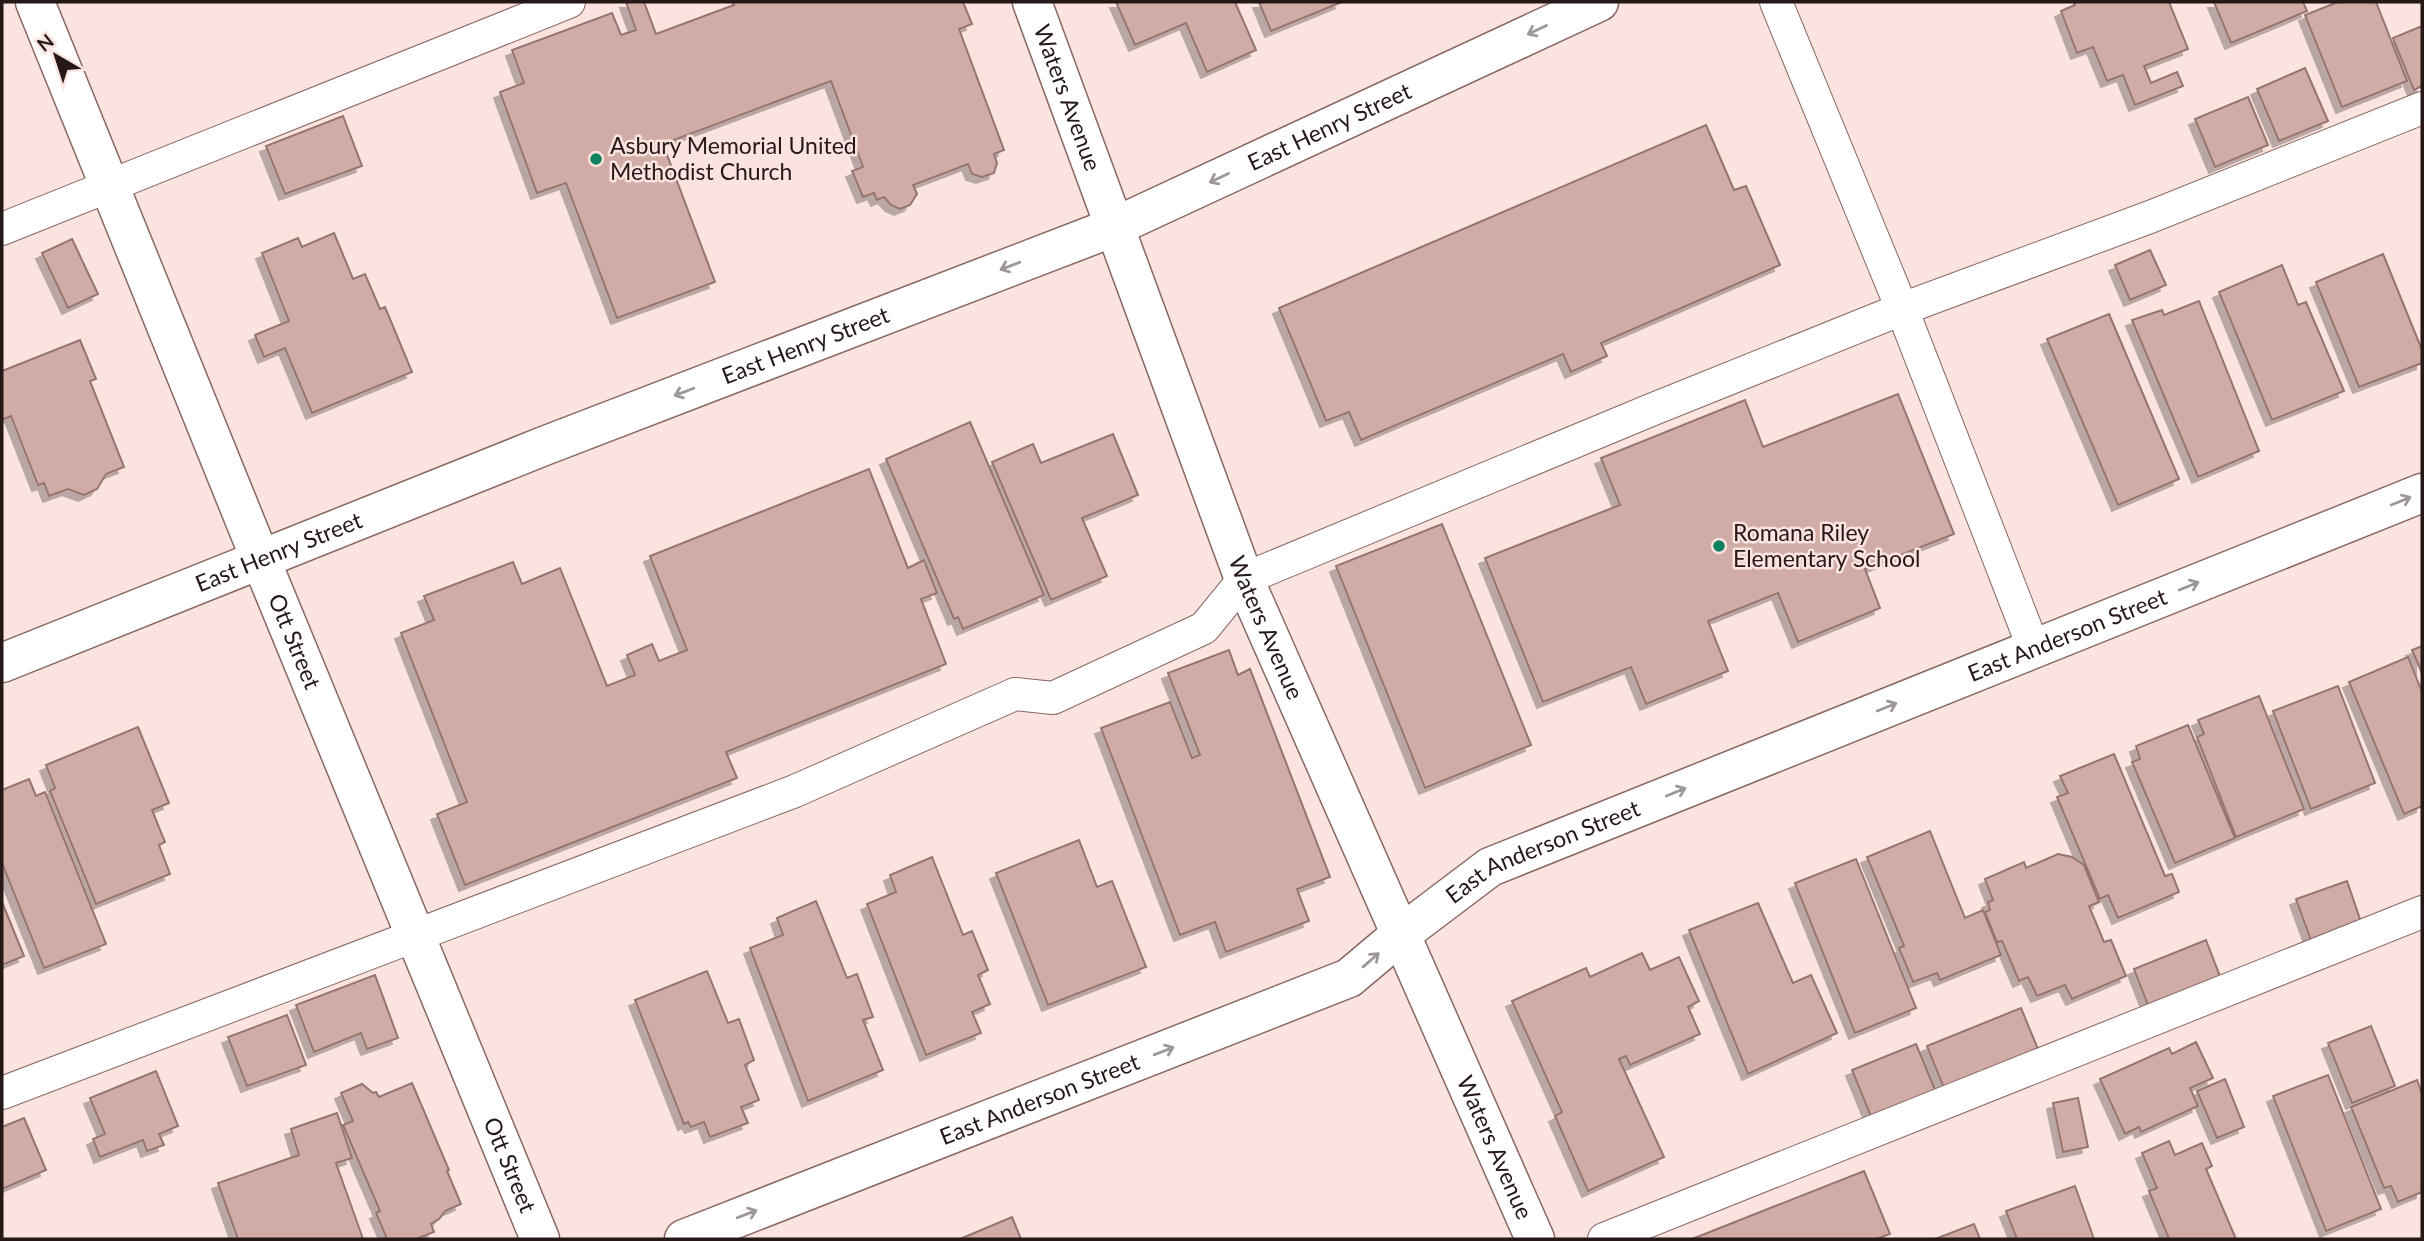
<svg xmlns="http://www.w3.org/2000/svg" width="2424" height="1241" font-family="Lato,sans-serif">
	<style>
		.building { fill: #d1aca7; stroke: #96746f; stroke-width: 2; filter: url(#shadow) }
		.lines { fill: none; stroke-linecap: round; stroke-linejoin: round }
		.service-casing { stroke: #896763; stroke-width: 34 }
		.minor-casing { stroke: #896763; stroke-width: 41 }
		.secondary-casing { stroke: #896763; stroke-width: 41 }
		.service { stroke: #fff; stroke-width: 32 }
		.minor { stroke: #fff; stroke-width: 38 }
		.secondary { stroke: #fff; stroke-width: 38 }
		.oneway { stroke: #9d9796 }
		.poi-dot { fill: #108261; stroke: #fbe4e0; stroke-width: 2.5 }
		.labels { text-anchor: middle; stroke-width: 5; stroke-linejoin: round; paint-order: stroke }
		.street-label { font-size: 23px; fill: #251816; stroke: #fbe4e0 }
		.poi-label { font-size: 23px; fill: #251816; stroke: #fbe4e0; text-anchor: start }
	</style>
	<defs>
		<filter id="shadow"><feDropShadow dx="-6" dy="6" stdDeviation="0" flood-color="#0004"/></filter>
	</defs>
	<rect width="100%" height="100%" fill="#fbe4e0"/>
	<g class="building">
		<polygon points="626,2 644,2 656,34 734,5 732,2 963,2 972,24 959,29 1004,150 994,154 997,163 994,173 982,177 972,174 968,164 913,185 917,194 910,205 900,209 891,205 884,197 877,200 874,193 863,197 852,171 863,167 831,81 663,144 715,282 617,318 566,183 537,193 500,92 524,83 512,50 612,13 621,35 636,30"/>
		<polygon points="1116,2 1235,2 1256,50 1207,72 1186,23 1135,45"/>
		<polygon points="1259,2 1342,2 1271,31"/>
		<polygon points="2073,2 2169,2 2188,49 2144,66 2151,83 2177,72 2183,86 2135,105 2123,75 2107,81 2093,47 2077,53 2061,11 2075,5"/>
		<polygon points="2214,2 2303,2 2307,11 2231,43"/>
		<polygon points="2338,2 2376,2 2407,81 2342,107 2305,15"/>
		<polygon points="2422,26 2422,86 2414,90 2393,38"/>
		<polygon points="2305,68 2328,121 2279,141 2257,89"/>
		<polygon points="2248,97 2268,145 2215,167 2195,119"/>
		<polygon points="343,116 362,166 285,194 266,146"/>
		<polygon points="1706,125 1734,190 1746,186 1780,265 1601,343 1607,356 1571,372 1563,354 1361,440 1349,412 1326,421 1279,308"/>
		<polygon points="334,233 353,279 365,274 380,309 385,307 412,372 312,413 285,348 264,357 255,335 289,321 262,253 298,238 302,247"/>
		<polygon points="72,239 98,294 68,308 42,253"/>
		<polygon points="2150,250 2166,285 2130,300 2115,265"/>
		<polygon points="2383,254 2422,350 2422,363 2359,387 2316,282"/>
		<polygon points="2282,265 2298,305 2306,302 2344,391 2272,420 2219,292"/>
		<polygon points="2199,301 2259,451 2198,477 2132,320 2162,310 2164,315"/>
		<polygon points="2109,314 2179,479 2118,505 2047,339"/>
		<polygon points="80,340 96,379 90,381 124,467 106,474 97,489 84,495 68,489 49,496 44,483 38,485 11,416 2,420 2,371"/>
		<polygon points="1898,394 1954,534 1865,569 1880,608 1798,642 1778,593 1708,621 1728,671 1646,704 1631,667 1543,702 1485,558 1620,505 1601,458 1745,400 1763,447"/>
		<polygon points="970,422 1044,595 963,629 958,617 954,619 886,459"/>
		<polygon points="1113,434 1138,495 1082,518 1107,576 1051,600 992,462 1033,444 1041,463"/>
		<polygon points="869,469 908,568 924,560 937,593 921,599 946,664 726,752 737,778 465,885 437,814 467,802 401,633 434,620 424,596 513,562 522,584 560,568 607,686 635,675 627,655 652,644 659,661 687,650 650,556"/>
		<polygon points="1442,524 1531,745 1425,788 1336,566"/>
		<polygon points="2422,646 2422,673 2412,650"/>
		<polygon points="1229,650 1238,675 1250,669 1330,877 1297,889 1309,921 1226,952 1215,922 1180,935 1101,728 1170,702 1192,758 1200,755 1168,673"/>
		<polygon points="2408,657 2422,692 2422,806 2404,814 2349,682"/>
		<polygon points="2338,686 2375,783 2311,809 2273,711"/>
		<polygon points="2259,696 2304,809 2236,837 2197,737 2204,734 2198,720"/>
		<polygon points="2188,725 2235,838 2175,863 2132,762 2140,759 2136,746"/>
		<polygon points="138,727 169,803 152,810 165,842 159,845 170,874 96,904 50,791 55,788 46,765"/>
		<polygon points="2114,754 2165,876 2172,874 2179,892 2118,918 2108,895 2100,899 2057,797 2068,793 2060,776"/>
		<polygon points="29,779 36,796 45,792 106,944 44,968 2,863 2,790"/>
		<polygon points="1930,831 1965,918 1983,910 2001,955 1940,980 1937,973 1913,982 1899,948 1904,946 1867,857"/>
		<polygon points="1079,840 1097,887 1112,881 1146,967 1048,1005 996,873"/>
		<polygon points="2058,854 2072,857 2084,865 2099,902 2089,906 2104,942 2111,940 2126,976 2072,999 2065,985 2037,996 2028,977 2019,981 2002,941 1997,942 1985,912 1990,910 1988,902 1993,900 1985,879 2024,862 2026,868"/>
		<polygon points="932,857 963,935 972,931 988,970 978,975 990,1004 972,1012 981,1033 926,1055 867,904 896,892 890,875"/>
		<polygon points="1856,859 1916,1008 1855,1033 1795,883"/>
		<polygon points="2347,881 2363,928 2313,946 2296,899"/>
		<polygon points="816,901 847,978 857,974 873,1017 863,1020 883,1070 808,1101 750,948 783,935 777,918"/>
		<polygon points="2,902 24,956 2,965"/>
		<polygon points="1758,903 1793,983 1811,975 1837,1033 1748,1074 1689,930"/>
		<polygon points="2206,940 2223,984 2151,1013 2134,969"/>
		<polygon points="1642,953 1650,970 1679,957 1699,1001 1688,1007 1700,1034 1630,1065 1626,1056 1619,1059 1664,1157 1588,1191 1555,1116 1562,1112 1512,1001 1586,968 1590,977"/>
		<polygon points="707,971 728,1023 739,1019 754,1060 745,1065 759,1100 741,1107 748,1123 710,1137 704,1122 691,1127 688,1122 684,1124 635,1000"/>
		<polygon points="375,975 398,1038 367,1049 361,1033 314,1052 296,1005"/>
		<polygon points="2021,1008 2042,1059 1948,1098 1927,1046"/>
		<polygon points="287,1015 306,1065 247,1086 228,1037"/>
		<polygon points="2371,1026 2395,1086 2352,1103 2328,1043"/>
		<polygon points="2196,1042 2213,1078 2190,1088 2198,1106 2141,1132 2139,1127 2125,1134 2100,1079 2169,1048 2172,1054"/>
		<polygon points="1916,1044 1938,1097 1874,1124 1852,1070"/>
		<polygon points="156,1071 178,1126 159,1134 164,1145 147,1151 143,1140 100,1157 93,1139 105,1134 90,1098"/>
		<polygon points="2328,1075 2381,1209 2326,1231 2273,1096"/>
		<polygon points="2225,1079 2244,1127 2217,1138 2197,1091"/>
		<polygon points="2417,1080 2422,1094 2422,1192 2398,1202 2391,1186 2384,1188 2351,1107"/>
		<polygon points="412,1083 449,1170 447,1171 461,1204 445,1211 439,1219 431,1224 434,1232 416,1239 387,1239 376,1213 380,1211 343,1125 353,1121 341,1093 362,1084 373,1093 376,1092 379,1097"/>
		<polygon points="2078,1098 2088,1147 2063,1152 2053,1103"/>
		<polygon points="337,1113 352,1158 336,1163 363,1239 238,1239 218,1183 299,1155 291,1129"/>
		<polygon points="24,1118 46,1170 2,1189 2,1127"/>
		<polygon points="2169,1141 2175,1155 2202,1143 2212,1166 2206,1169 2236,1239 2169,1239 2149,1191 2157,1188 2142,1153"/>
		<polygon points="1864,1171 1890,1234 1876,1239 1692,1239"/>
		<polygon points="2075,1186 2094,1239 2017,1239 2006,1211"/>
		<polygon points="1012,1217 1021,1239 960,1239"/>
		<polygon points="1974,1224 1980,1239 1935,1239"/>
	</g>
	<g class="lines">
		<g class="service-casing">
			<g id="service">
				<polyline points="1776,2 1902,309 2034,649"/>
				<polyline points="2,229 569,2"/>
				<polyline points="2,1093 795,791 1015,694 1053,698 1204,628 1244,579 1651,410 1902,309 2150,217 2422,108"/>
				<polyline points="1604,1239 2422,912"/>
			</g>
		</g>
		<g class="minor-casing">
			<g id="minor">
				<path id="s1" d="M 35,2 L 260,558 L 540,1239"/>
			</g>
		</g>
		<g class="secondary-casing">
			<g id="secondary">
				<path id="s2" d="M 1032,2 L 1244,579 L 1535,1239"/>
				<path id="s3" d="M 2,663 L 544,446 L 1114,227 L 1599,2"/>
				<path id="s4" d="M 684,1239 L 1349,978 L 1400,935 L 1490,867 L 2422,493"/>
			</g>
		</g>
		<use href="#service" class="service"/>
		<use href="#minor" class="minor"/>
		<use href="#secondary" class="secondary"/>
	</g>
	<defs><path id="oneway-shaft" d="M-6 0H5M1.5-3L5.5 0L1.5 3" fill="none" stroke-width="1.6" stroke-linecap="round" stroke-linejoin="round" transform="scale(1.75)"/></defs>
	<g class="oneway">
		<use href="#oneway-shaft" transform="translate(1537 30) rotate(155)"/>
		<use href="#oneway-shaft" transform="translate(1219 178) rotate(155)"/>
		<use href="#oneway-shaft" transform="translate(1010 266) rotate(159)"/>
		<use href="#oneway-shaft" transform="translate(684 392) rotate(159)"/>
		<use href="#oneway-shaft" transform="translate(2401 501) rotate(-22)"/>
		<use href="#oneway-shaft" transform="translate(2189 586) rotate(-22)"/>
		<use href="#oneway-shaft" transform="translate(1887 707) rotate(-22)"/>
		<use href="#oneway-shaft" transform="translate(1676 792) rotate(-22)"/>
		<use href="#oneway-shaft" transform="translate(1371 960) rotate(-41)"/>
		<use href="#oneway-shaft" transform="translate(1164 1051) rotate(-21)"/>
		<use href="#oneway-shaft" transform="translate(747 1214) rotate(-21)"/>
	</g>
	<g class="poi-dot">
		<circle cx="596" cy="159" r="7"/>
		<circle cx="1719" cy="546" r="7"/>
	</g>
	<g class="labels">
		<g class="street-label">
			<text dy="8" stroke="none"><textPath href="#s2" startOffset="102">Waters Avenue</textPath></text>
			<text dy="8" stroke="none"><textPath href="#s3" startOffset="1432">East Henry Street</textPath></text>
			<text dy="8" stroke="none"><textPath href="#s3" startOffset="864">East Henry Street</textPath></text>
			<text dy="8" stroke="none"><textPath href="#s3" startOffset="298">East Henry Street</textPath></text>
			<text dy="8" stroke="none"><textPath href="#s2" startOffset="668">Waters Avenue</textPath></text>
			<text dy="8" stroke="none"><textPath href="#s4" startOffset="1516">East Anderson Street</textPath></text>
			<text dy="8" stroke="none"><textPath href="#s1" startOffset="690">Ott Street</textPath></text>
			<text dy="8" stroke="none"><textPath href="#s4" startOffset="948">East Anderson Street</textPath></text>
			<text dy="8" stroke="none"><textPath href="#s4" startOffset="382">East Anderson Street</textPath></text>
			<text dy="8" stroke="none"><textPath href="#s2" startOffset="1236">Waters Avenue</textPath></text>
			<text dy="8" stroke="none"><textPath href="#s1" startOffset="1256">Ott Street</textPath></text>
		</g>
		<g class="poi-label">
			<text x="610" y="154">Asbury Memorial United<tspan x="610" dy="26">Methodist Church</tspan></text>
			<text x="1733" y="541">Romana Riley<tspan x="1733" dy="26">Elementary School</tspan></text>
		</g>
	</g>
	<rect width="2424" height="1241" fill="none" stroke="#251816" stroke-width="7"/>
	<g transform="translate(56 56) rotate(321)" stroke="#fbe4e0" stroke-width="5" paint-order="stroke">
	<path d="M0-5L12 26L0 18L-12 26Z" fill="#251816"/>
	<text y="-10" font-size="19" font-weight="bold" text-anchor="middle" fill="#251816">N</text>
	</g>
</svg>
